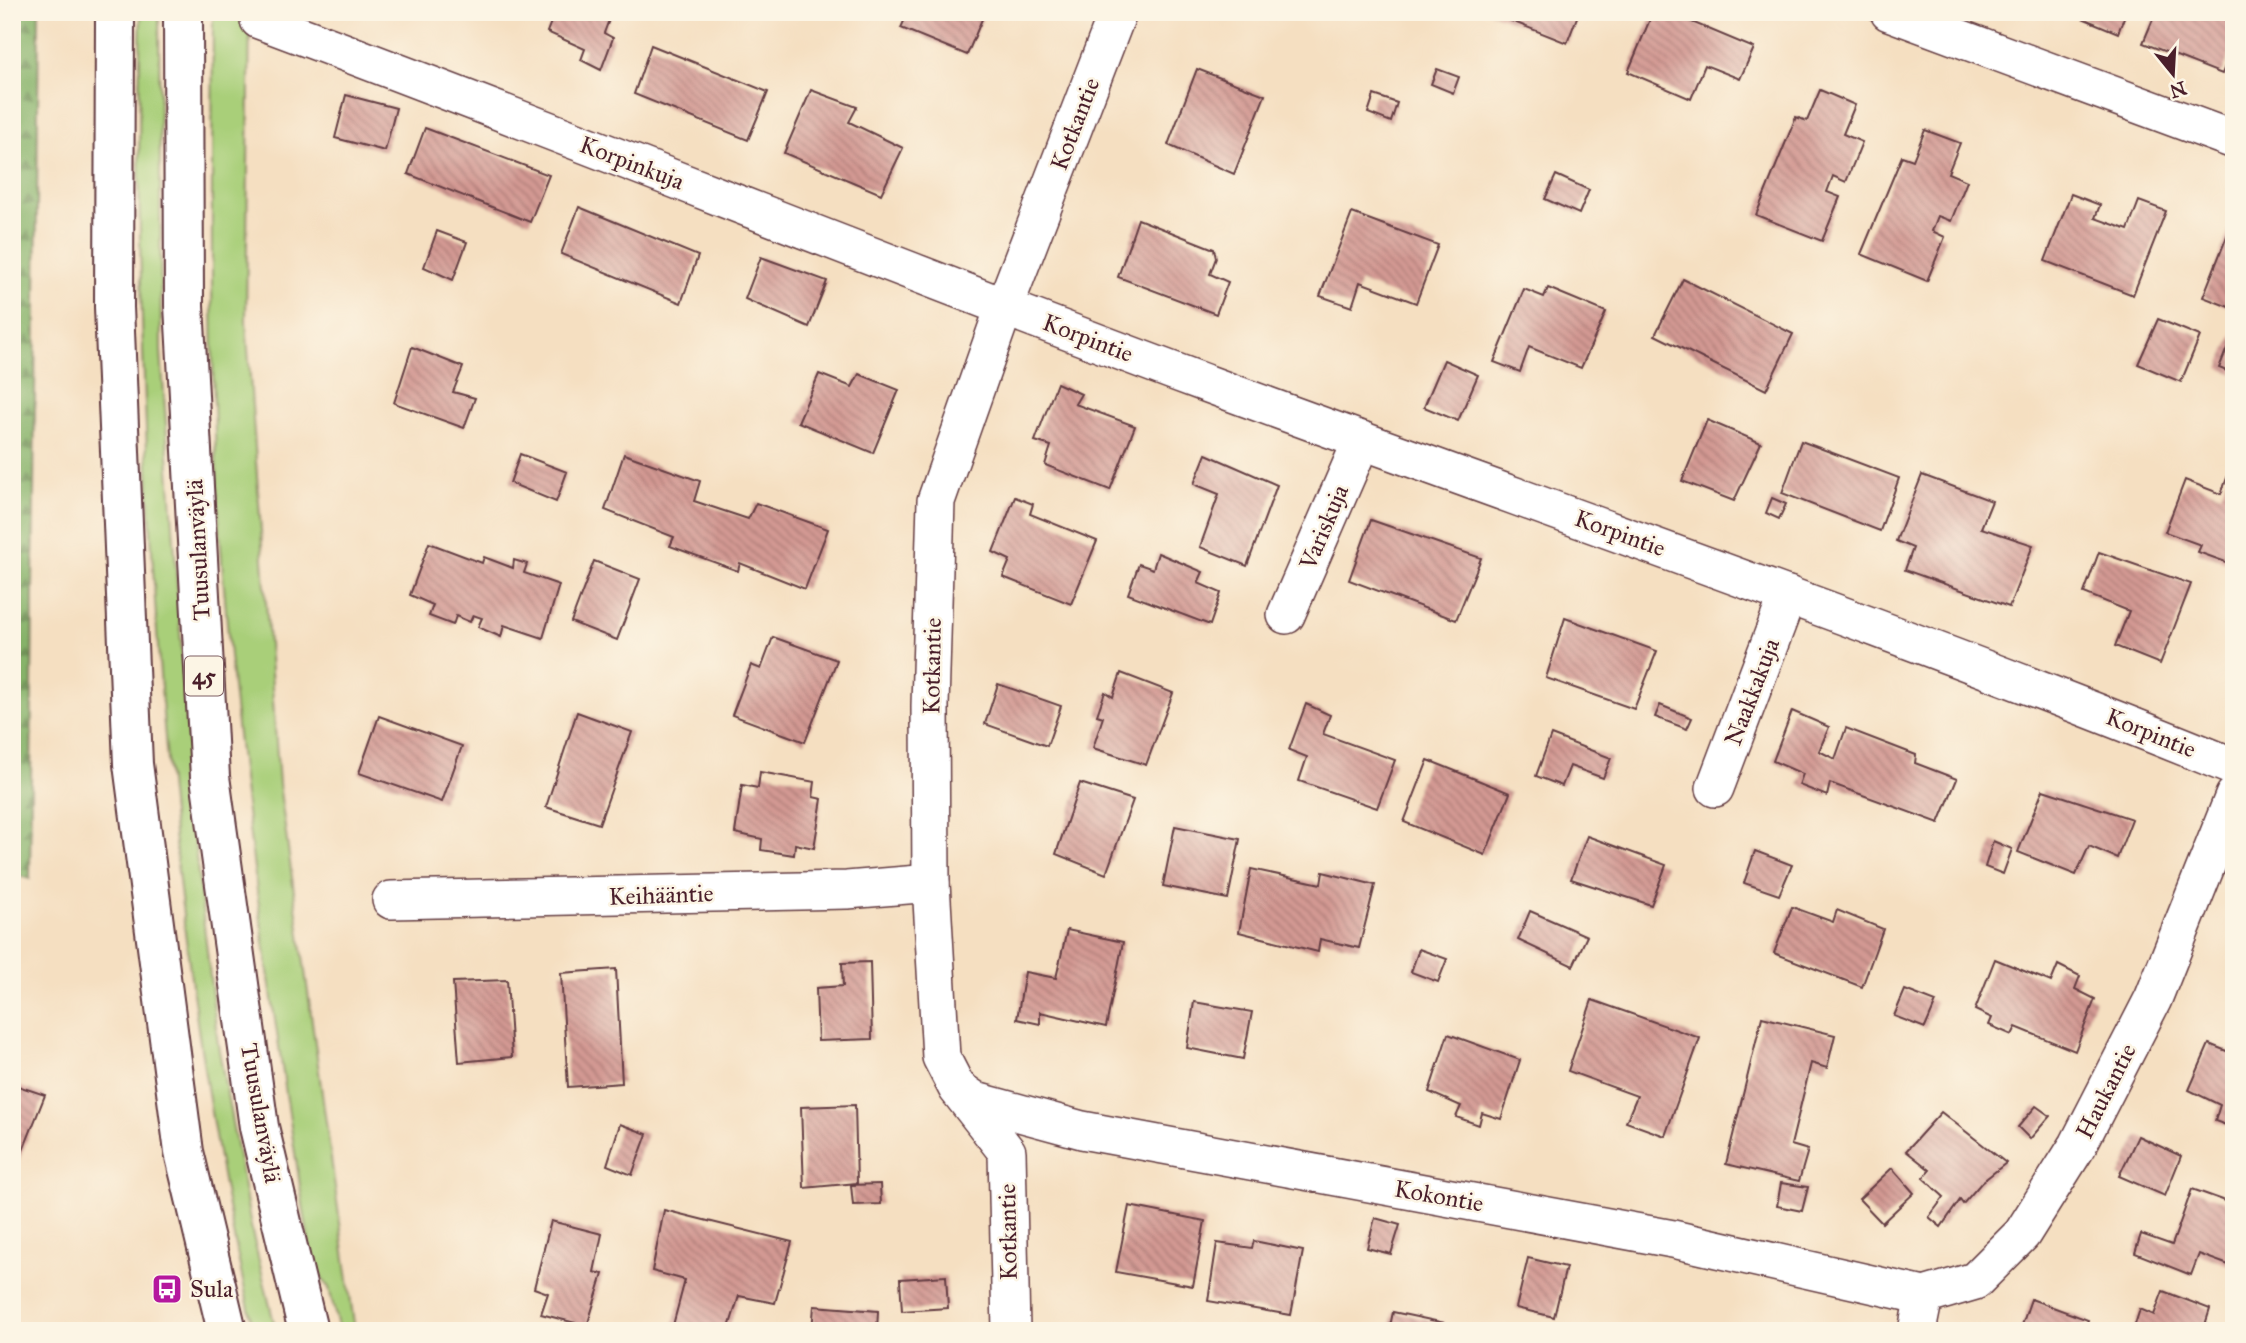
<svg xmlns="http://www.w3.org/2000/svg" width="2246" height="1343" font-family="'IM FELL Great Primer',serif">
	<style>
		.grass { fill: #a9cf79; stroke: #7a7752; stroke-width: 2 }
		.forest { fill: url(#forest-firs); stroke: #68684a; stroke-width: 2 }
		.building { fill: url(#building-back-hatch) }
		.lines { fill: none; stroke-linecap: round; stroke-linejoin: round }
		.minor-casing { stroke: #643c42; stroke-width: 40 }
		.primary-casing { stroke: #643c42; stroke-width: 42 }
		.minor { stroke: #fff; stroke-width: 37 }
		.primary { stroke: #fff; stroke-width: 38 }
		.labels { text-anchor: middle; stroke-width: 5; stroke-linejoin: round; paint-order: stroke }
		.shield { fill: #fcf5e5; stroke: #7f5f63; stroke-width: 2 }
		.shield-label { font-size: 23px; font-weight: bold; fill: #4a1f2b }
		.street-label { font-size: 24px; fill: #4a1f2b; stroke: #fcf5e5 }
		.poi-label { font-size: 24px; fill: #4a1f2b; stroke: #fcf5e5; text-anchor: start }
	</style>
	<defs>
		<pattern id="forest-firs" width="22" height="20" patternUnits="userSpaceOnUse" patternTransform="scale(1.75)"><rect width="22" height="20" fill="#86b269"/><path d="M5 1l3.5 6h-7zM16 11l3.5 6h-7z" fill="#709057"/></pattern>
		<pattern id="building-back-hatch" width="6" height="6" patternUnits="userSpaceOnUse" patternTransform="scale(1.75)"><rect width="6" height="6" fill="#d39993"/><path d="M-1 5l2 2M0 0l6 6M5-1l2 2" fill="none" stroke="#ad7c78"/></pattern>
	</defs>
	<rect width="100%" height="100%" fill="#fcf5e5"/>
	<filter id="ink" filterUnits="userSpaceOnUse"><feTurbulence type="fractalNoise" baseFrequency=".0143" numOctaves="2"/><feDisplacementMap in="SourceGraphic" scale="14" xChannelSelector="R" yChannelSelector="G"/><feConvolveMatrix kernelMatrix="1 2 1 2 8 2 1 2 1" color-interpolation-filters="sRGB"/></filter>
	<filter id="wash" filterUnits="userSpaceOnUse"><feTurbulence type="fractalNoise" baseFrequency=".00686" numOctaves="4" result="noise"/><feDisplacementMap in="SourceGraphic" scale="28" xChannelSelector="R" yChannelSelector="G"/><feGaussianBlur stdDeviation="1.57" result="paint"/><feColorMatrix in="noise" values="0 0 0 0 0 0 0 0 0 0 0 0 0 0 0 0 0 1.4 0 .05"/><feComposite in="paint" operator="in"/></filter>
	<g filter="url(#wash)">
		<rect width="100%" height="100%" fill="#f5dfc1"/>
		<g class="grass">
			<path d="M 141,12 L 159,12 L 161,351 L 195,848 L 218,1045 L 252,1232 L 276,1331 L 254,1331 C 194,1068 165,801 151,532 C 142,359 136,186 141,12 Z"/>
			<path d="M 213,12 L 250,12 L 246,321 L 279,784 L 355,1331 L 339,1331 L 329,1288 L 312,1263 C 277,1038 242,814 224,587 C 208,396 212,204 213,12 Z"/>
		</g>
		<polygon class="forest" points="12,12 39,12 30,879 12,874"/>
		<g id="blocks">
			<g class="building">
				<polygon points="555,12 612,12 604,33 613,38 601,70 581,60 585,49 547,32"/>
				<polygon points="908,12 985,12 967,55 901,28"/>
				<polygon points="1489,12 1579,12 1567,43"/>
				<polygon points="1653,12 1668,12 1754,48 1740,79 1705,65 1691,99 1628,72"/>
				<polygon points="2068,12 2126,12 2118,33"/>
				<polygon points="2156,12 2209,12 2234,22 2234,43 2222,74 2143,43"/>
				<polygon points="651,45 768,92 748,140 634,94"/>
				<polygon points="1197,69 1265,95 1234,174 1168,145"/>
				<polygon points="1437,69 1459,77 1453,93 1431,84"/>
				<polygon points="811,90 857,107 849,122 903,148 881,194 784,153"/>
				<polygon points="1820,90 1855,105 1843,134 1862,142 1846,182 1833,176 1827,192 1840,197 1822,241 1756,215 1796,117 1807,121"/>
				<polygon points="346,95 396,108 385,151 335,138"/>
				<polygon points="1374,95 1397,103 1391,122 1368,113"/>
				<polygon points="425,128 549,175 530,222 408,174"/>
				<polygon points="1925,130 1960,143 1948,173 1967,181 1951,221 1938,216 1932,231 1945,237 1927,281 1861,254 1902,156 1913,160"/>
				<polygon points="1556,175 1589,190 1579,214 1545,199"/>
				<polygon points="2071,194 2100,205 2095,218 2128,230 2139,201 2166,211 2133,295 2045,261"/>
				<polygon points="579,207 698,256 681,303 561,254"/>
				<polygon points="1352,213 1438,245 1416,303 1360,282 1352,307 1320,296"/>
				<polygon points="1138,219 1214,249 1216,258 1210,274 1228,282 1216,314 1118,277"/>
				<polygon points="437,231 467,242 453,280 424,267"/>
				<polygon points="2229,231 2234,233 2234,309 2203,297"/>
				<polygon points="761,257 827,281 809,327 745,299"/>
				<polygon points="1683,279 1793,334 1766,390 1655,335"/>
				<polygon points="1548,288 1606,312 1581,368 1529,347 1520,372 1494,362 1524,289 1544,297"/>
				<polygon points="2158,319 2200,336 2181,382 2138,364"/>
				<polygon points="2234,331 2234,374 2219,368"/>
				<polygon points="412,347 463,367 453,392 475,398 464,428 394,403"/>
				<polygon points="1444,360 1478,375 1458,421 1424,407"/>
				<polygon points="819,374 852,387 859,374 899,390 873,453 798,422"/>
				<polygon points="1057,383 1081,394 1075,404 1135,426 1110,490 1045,465 1051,446 1035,441"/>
				<polygon points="1707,420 1761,443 1734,501 1682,481"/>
				<polygon points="1801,441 1899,478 1880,531 1782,493"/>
				<polygon points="520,454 567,472 556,502 510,483"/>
				<polygon points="624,454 700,481 694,501 748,519 756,503 828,529 805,589 740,563 738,571 670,546 674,537 605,510"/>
				<polygon points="1206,454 1277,485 1247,566 1200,547 1219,494 1194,484"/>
				<polygon points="2234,459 2234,565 2198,552 2201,545 2165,532 2185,480 2221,494"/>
				<polygon points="1922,475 1992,501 1981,528 2033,545 2009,607 1905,570 1913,548 1896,541"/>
				<polygon points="1015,497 1033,504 1030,514 1097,541 1071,604 1003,577 1010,560 993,552"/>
				<polygon points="1772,498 1786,504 1779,519 1766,513"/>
				<polygon points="1371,520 1481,558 1456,620 1349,580"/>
				<polygon points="429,543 482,563 484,557 513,568 514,560 527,564 524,573 559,585 543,638 504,625 501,637 478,627 482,618 473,615 470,622 456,616 453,625 429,616 433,605 410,595"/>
				<polygon points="2099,552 2191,584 2160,664 2115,646 2129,611 2084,593"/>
				<polygon points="1158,553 1203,572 1198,583 1221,593 1210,625 1128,594 1139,564 1153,569"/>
				<polygon points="594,561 640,579 617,640 571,622"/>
				<polygon points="1565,618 1657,651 1634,709 1546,678"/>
				<polygon points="773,637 837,660 805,742 732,715 751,665 761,669"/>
				<polygon points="1121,673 1173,693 1146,765 1093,748 1103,717 1097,715 1105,692 1113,697"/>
				<polygon points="998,684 1061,706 1047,746 985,724"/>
				<polygon points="1306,704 1330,715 1323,734 1395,760 1377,808 1299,781 1307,757 1289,750"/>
				<polygon points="1660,705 1692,718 1687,729 1655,717"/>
				<polygon points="1792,711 1829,727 1819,751 1835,759 1846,728 1916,755 1915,763 1957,779 1939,823 1830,783 1827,796 1799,785 1803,774 1773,761"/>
				<polygon points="577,712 632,732 599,824 546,807"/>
				<polygon points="379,716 462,746 442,802 359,773"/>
				<polygon points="1551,735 1611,758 1603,778 1570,766 1562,786 1536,776"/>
				<polygon points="1428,760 1510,793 1485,855 1404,822"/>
				<polygon points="760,772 815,782 813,797 822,799 814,848 795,844 794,855 761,850 762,839 735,833 742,785 758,788"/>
				<polygon points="1080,783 1133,800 1106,874 1056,854"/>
				<polygon points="2043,790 2132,819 2117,858 2089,846 2076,875 2018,852"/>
				<polygon points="1175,826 1240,839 1228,899 1163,886"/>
				<polygon points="1587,836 1666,865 1651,905 1571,879"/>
				<polygon points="1993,841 2012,849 2003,874 1985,867"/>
				<polygon points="1755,851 1792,865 1779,895 1744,883"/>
				<polygon points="1251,869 1321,884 1323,872 1375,885 1359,948 1320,939 1318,952 1239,932"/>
				<polygon points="1792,907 1833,922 1837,910 1883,929 1862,987 1774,953"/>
				<polygon points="1530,911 1587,936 1573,966 1518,940"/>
				<polygon points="1067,930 1123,942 1106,1027 1040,1012 1040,1024 1017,1019 1025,972 1056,978"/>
				<polygon points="1419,949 1447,959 1438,982 1411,972"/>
				<polygon points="1995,959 2051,982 2058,965 2080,976 2075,989 2095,999 2075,1051 2016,1027 2012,1035 1989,1025 1992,1018 1975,1010"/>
				<polygon points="870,962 872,1039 818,1041 816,988 843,986 842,963"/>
				<polygon points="616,969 622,1083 568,1087 561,973"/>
				<polygon points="507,980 512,1057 459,1062 453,982"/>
				<polygon points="1905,990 1936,1002 1925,1028 1894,1016"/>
				<polygon points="1592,1000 1700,1038 1665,1136 1626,1122 1637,1096 1568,1071"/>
				<polygon points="1194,1002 1252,1012 1243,1059 1187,1048"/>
				<polygon points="1762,1017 1835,1035 1827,1068 1811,1063 1791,1145 1808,1150 1799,1181 1726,1164"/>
				<polygon points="1448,1034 1520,1060 1501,1119 1482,1113 1479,1125 1456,1117 1461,1106 1429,1092"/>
				<polygon points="2209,1044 2234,1054 2234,1128 2215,1121 2220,1105 2189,1090"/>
				<polygon points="12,1084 45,1095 12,1178"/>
				<polygon points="855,1105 857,1183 804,1188 801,1107"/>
				<polygon points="2036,1106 2050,1116 2030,1139 2018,1127"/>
				<polygon points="1941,1112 2006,1163 1982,1182 1963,1204 1960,1200 1941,1227 1929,1217 1944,1197 1923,1178 1930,1170 1906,1151"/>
				<polygon points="620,1124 647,1134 632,1175 607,1165"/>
				<polygon points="2138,1136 2181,1156 2165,1196 2119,1176"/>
				<polygon points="1892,1168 1914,1193 1882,1223 1859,1199"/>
				<polygon points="1781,1183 1808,1187 1802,1211 1777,1206"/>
				<polygon points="880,1184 881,1204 853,1205 851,1185"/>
				<polygon points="2192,1189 2234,1204 2234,1267 2199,1254 2191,1275 2135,1253 2141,1234 2172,1245"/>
				<polygon points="1129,1206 1205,1221 1193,1286 1116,1272"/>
				<polygon points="664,1210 792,1242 775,1303 739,1296 728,1331 672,1329 685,1280 652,1271"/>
				<polygon points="1375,1218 1400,1225 1391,1254 1367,1248"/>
				<polygon points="551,1221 602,1234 594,1272 603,1274 587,1326 541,1314 548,1293 534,1288"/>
				<polygon points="1254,1241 1303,1251 1291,1315 1208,1301 1217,1243 1252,1248"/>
				<polygon points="1528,1258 1566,1267 1554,1317 1516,1308"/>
				<polygon points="946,1276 948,1308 902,1311 900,1279"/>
				<polygon points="2163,1291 2210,1309 2203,1331 2133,1331 2140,1309 2154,1315"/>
				<polygon points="2031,1299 2088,1320 2084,1331 2020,1331"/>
				<polygon points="814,1306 878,1311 877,1331 812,1331"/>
				<polygon points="1393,1312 1445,1323 1444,1331 1389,1331"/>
			</g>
		</g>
	</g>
	<g filter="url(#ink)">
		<use href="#blocks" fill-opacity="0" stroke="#643c42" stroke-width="2"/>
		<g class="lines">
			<g class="minor-casing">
				<g id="minor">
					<polyline points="1889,12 2234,140"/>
					<path d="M 259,20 C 573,137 885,264 1200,381 C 1545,509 1893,628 2234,767"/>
					<polyline points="1286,615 1362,440"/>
					<polyline points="1715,788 1788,595"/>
					<polyline points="391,900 847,890 931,883"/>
					<polyline points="960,1090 976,1101 1082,1130 1673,1239 1924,1296"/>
					<polyline points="1011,1331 1007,1152 957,1088 941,1057 931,883 930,706 936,501 1005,305 1118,12"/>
					<polyline points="1917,1331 1924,1296 1975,1281 2022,1234 2078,1145 2153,999 2234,796"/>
				</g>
			</g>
			<g class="primary-casing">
				<g id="primary">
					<polyline points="115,12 114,307 133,764 184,1152 227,1331"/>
					<polyline points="183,12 184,305 210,777 259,1127 308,1331"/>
				</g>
			</g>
			<use href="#minor" class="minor"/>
			<use href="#primary" class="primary"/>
		</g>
	</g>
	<defs>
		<g id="bus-square" transform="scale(1.575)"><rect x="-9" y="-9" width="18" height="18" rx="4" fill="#b5179e" stroke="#fcf5e5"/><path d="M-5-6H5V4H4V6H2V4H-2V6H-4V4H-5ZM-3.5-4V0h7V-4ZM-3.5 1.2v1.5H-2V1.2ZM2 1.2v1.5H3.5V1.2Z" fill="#fff"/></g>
	</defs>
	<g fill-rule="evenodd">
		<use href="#bus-square" x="167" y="1289"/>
	</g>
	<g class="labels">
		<rect class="shield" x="185" y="656.5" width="38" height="39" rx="5"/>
		<g class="shield-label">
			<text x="204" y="684">45</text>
		</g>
		<g class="street-label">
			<text transform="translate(1075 124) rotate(-69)" y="8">Kotkantie</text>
			<text transform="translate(632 163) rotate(21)" y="8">Korpinkuja</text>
			<text transform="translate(1088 338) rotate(21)" y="8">Korpintie</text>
			<text transform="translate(1324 527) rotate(-67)" y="8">Variskuja</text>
			<text transform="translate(1620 533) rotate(20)" y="8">Korpintie</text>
			<text transform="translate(198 550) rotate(-93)" y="8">Tuusulanväylä</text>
			<text transform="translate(932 666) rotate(-89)" y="8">Kotkantie</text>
			<text transform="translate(1752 692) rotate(-69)" y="8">Naakkakuja</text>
			<text transform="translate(2151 733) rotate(22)" y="8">Korpintie</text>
			<text transform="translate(661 895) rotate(-2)" y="8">Keihääntie</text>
			<text transform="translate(2106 1091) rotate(-63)" y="8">Haukantie</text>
			<text transform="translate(261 1113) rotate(80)" y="8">Tuusulanväylä</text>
			<text transform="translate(1439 1196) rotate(10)" y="8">Kokontie</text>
			<text transform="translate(1008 1232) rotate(-91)" y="8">Kotkantie</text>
		</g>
		<g class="poi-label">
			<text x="190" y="1297">Sula</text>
		</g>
	</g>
	<rect width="2246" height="1343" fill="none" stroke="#fcf5e5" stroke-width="42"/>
	<g transform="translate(2173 74) rotate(162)" stroke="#fcf5e5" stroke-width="5" paint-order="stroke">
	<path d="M0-5L12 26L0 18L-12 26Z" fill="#4a1f2b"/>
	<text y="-10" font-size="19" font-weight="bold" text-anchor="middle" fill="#4a1f2b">N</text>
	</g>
</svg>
